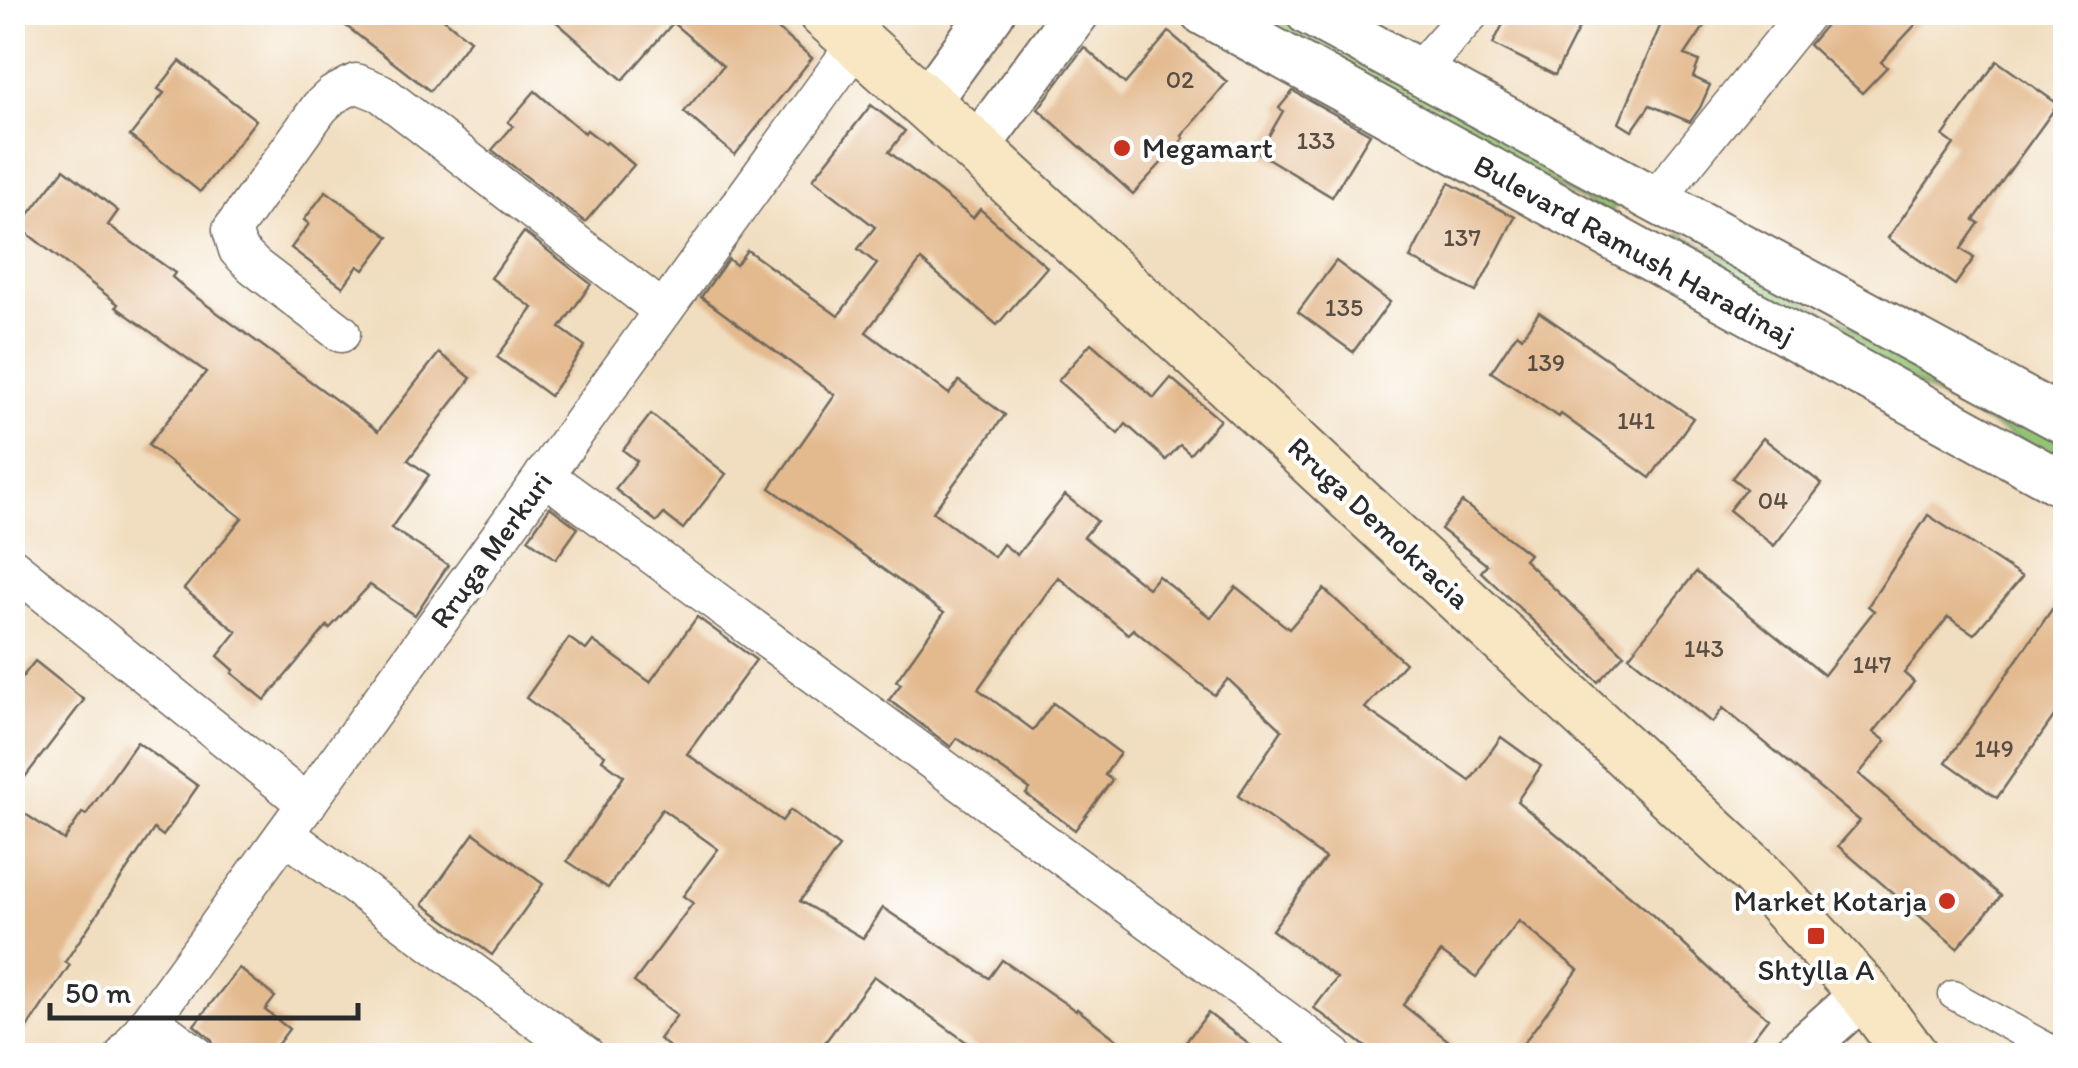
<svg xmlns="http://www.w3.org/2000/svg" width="2078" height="1068" font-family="Itim,sans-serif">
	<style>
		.green { fill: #93c474; stroke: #5f7850; stroke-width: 2.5 }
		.building { fill: #e3b98e }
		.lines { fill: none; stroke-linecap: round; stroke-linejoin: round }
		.pedestrian-casing { stroke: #706a5f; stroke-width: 31 }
		.minor-casing { stroke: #706a5f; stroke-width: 41 }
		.tertiary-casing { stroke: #706a5f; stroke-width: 49 }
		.secondary-casing { stroke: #706a5f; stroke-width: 56 }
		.pedestrian { stroke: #fff; stroke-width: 28 }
		.minor { stroke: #fff; stroke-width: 38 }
		.tertiary { stroke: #fff; stroke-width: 45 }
		.secondary { stroke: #f9e7c3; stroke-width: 52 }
		.poi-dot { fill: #c8321e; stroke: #fff; stroke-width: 4 }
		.labels { text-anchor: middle; stroke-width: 8; stroke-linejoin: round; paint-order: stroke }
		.number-label { font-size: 25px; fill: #594e44 }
		.poi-label { font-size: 30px; fill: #2b2b2b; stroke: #fff; text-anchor: start }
		.street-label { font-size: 30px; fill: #2b2b2b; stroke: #fff }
	</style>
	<rect width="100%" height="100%" fill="#fff"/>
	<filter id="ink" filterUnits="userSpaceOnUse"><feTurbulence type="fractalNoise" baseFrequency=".01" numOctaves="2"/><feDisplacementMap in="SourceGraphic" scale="20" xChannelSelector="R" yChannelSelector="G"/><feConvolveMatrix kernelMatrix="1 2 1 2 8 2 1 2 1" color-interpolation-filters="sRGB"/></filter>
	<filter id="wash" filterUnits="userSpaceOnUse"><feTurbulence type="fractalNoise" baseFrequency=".0048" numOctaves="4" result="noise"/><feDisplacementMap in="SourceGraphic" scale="40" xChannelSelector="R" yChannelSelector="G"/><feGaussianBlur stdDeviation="2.25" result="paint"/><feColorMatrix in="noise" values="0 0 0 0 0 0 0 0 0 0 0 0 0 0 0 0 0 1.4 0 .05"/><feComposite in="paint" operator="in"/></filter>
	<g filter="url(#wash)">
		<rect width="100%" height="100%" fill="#f1dec0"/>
		<g class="green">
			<polygon points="1244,13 1283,13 1619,198 1610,216"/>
			<polygon points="1680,233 2065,440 2065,464 1670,253"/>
		</g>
		<g id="blocks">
			<g class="building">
				<polygon points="328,12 435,12 470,40 430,91"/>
				<polygon points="545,12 758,12 812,58 735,155 684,112 723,66 673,23 623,80"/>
				<polygon points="1509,12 1587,12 1555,75 1493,44"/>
				<polygon points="1666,12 1714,12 1685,55 1699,61 1693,77 1710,85 1700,108 1690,122 1650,105 1632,131 1619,123"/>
				<polygon points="1829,12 1927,12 1881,62 1887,67 1862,93 1809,45 1825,26"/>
				<polygon points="1169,32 1227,82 1182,136 1184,138 1133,194 1038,109 1084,47 1125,84"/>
				<polygon points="180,61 256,120 200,192 130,136 164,93 158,89"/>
				<polygon points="1997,61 2058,104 1974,220 1979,223 1961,249 1974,258 1955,285 1888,238 1954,144 1943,136"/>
				<polygon points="535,91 584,133 587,130 605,144 607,142 634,165 585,222 492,150 513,126 508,122"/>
				<polygon points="1293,91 1370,134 1332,197 1259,153 1283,111 1279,108"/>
				<polygon points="871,105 905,131 889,152 973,218 980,209 1047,267 997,325 921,260 866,332 949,394 959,381 1005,415 933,512 994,557 1003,544 1017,555 1065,495 1097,521 1084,537 1148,588 1158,576 1211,618 1236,587 1289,629 1324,589 1405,663 1365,708 1470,781 1501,737 1541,766 1517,801 1647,910 1728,986 1768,1018 1739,1056 1514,1056 1578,970 1519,921 1476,977 1441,952 1403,1005 1468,1056 1378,1056 1314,1008 1337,978 1272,930 1325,858 1238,796 1282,730 1228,679 1214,695 1133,629 1128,634 1058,577 978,689 1033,730 1053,703 1120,753 1105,775 1112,780 1075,830 1026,794 1030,789 957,738 951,747 889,700 901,684 896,681 944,613 770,488 835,395 701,297 728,259 736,265 747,250 838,316 877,264 858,249 875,227 813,179"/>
				<polygon points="64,169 118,211 108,225 175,273 172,277 192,294 378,431 439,353 471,378 408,460 429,475 391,528 448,565 415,615 370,585 329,629 327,626 265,700 232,673 234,670 218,656 237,632 184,589 242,518 148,445 206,372 116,307 118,304 19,227"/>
				<polygon points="1449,183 1515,217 1476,292 1410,258"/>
				<polygon points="326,191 389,237 364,270 358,266 343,287 291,248 309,224 304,220"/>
				<polygon points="524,232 591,284 560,328 585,346 550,396 497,357 533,308 491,278"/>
				<polygon points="1336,261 1390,302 1353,352 1298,312"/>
				<polygon points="1539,312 1693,418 1650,478 1561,414 1559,417 1491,372 1517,333 1522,337"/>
				<polygon points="1091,343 1154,398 1171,378 1220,420 1190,454 1180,445 1166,460 1126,424 1118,434 1058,381"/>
				<polygon points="651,414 726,474 683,529 664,514 657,522 615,489 637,461 623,450"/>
				<polygon points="1763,438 1822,484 1774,546 1729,510 1746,489 1732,478"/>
				<polygon points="1462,502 1529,554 1524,560 1624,654 1598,682 1481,572 1487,565 1441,529"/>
				<polygon points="550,507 578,528 556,559 528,539"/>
				<polygon points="1928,515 2022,577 1974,634 1948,617 1904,673 1914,682 1874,732 1886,741 1859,774 2001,896 1957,948 1838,846 1860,821 1723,708 1712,723 1629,656 1696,572 1824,675 1874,611 1868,606"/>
				<polygon points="2066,589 2066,699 1997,798 1946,762"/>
				<polygon points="697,617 756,660 687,754 782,821 790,810 839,847 800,901 863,938 883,908 989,978 1002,960 1076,1011 1077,1009 1138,1056 986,1056 874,976 815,1056 681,1056 659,1039 677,1015 634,982 693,903 683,896 718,849 662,809 608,888 567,861 624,776 602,760 605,755 526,698 569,638 586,650 593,641 650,682"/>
				<polygon points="35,661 84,700 12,794 12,690"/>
				<polygon points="137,742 198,786 163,836 154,829 65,962 70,965 12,1050 12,805 64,840 82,813 86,815"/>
				<polygon points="474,833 543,884 492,955 423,904"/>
				<polygon points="239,968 275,997 265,1010 289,1029 269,1056 219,1056 211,1039 194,1025"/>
				<polygon points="1208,1013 1264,1056 1175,1056"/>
			</g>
		</g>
	</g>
	<g filter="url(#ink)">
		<use href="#blocks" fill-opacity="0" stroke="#706a5f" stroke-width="2.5"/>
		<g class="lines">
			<g class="pedestrian-casing">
				<polyline id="pedestrian" points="1953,995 2063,1056"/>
			</g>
			<g class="minor-casing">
				<g id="minor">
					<polyline points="1418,72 1471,12"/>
					<polyline points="1657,198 1807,12"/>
					<polyline points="341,333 254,266 238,250 232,230 320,107 333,95 356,83 381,93 663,311"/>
					<polyline points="544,475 1334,1056"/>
					<polyline points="12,567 307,804"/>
					<polyline points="285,834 586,1056"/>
					<polyline points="150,1021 197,1056"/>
					<polyline points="124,1056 857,43"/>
				</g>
			</g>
			<g class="tertiary-casing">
				<g id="tertiary">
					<polyline points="1203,12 2066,486"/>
					<polyline points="1308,12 2066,422"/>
					<polyline points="926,103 992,12"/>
					<polyline points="976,148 1077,12"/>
					<polyline points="1794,1056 1865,993"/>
				</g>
			</g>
			<g class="secondary-casing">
				<polyline id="secondary" points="824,12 976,148 1756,873 1865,993 1912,1056"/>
			</g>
			<use href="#pedestrian" class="pedestrian"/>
			<use href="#minor" class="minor"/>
			<use href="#tertiary" class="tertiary"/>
			<use href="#secondary" class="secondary"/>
		</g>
	</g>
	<g class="poi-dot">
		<circle cx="1122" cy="148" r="10"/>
		<circle cx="1947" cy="901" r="10"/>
		<rect x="1806" y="926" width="20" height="20" rx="5"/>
	</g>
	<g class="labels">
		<g class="number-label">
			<text x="1180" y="88">02</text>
			<text x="1316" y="149">133</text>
			<text x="1462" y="246">137</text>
			<text x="1344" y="316">135</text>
			<text x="1546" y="371">139</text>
			<text x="1636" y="429">141</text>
			<text x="1773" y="509">04</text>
			<text x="1704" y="657">143</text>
			<text x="1872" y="673">147</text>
			<text x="1994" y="757">149</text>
		</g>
		<g class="poi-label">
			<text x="1142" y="158">Megamart</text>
			<text x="1927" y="911" text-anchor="end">Market Kotarja</text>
			<text x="1816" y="980" text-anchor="middle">Shtylla A</text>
		</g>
		<g class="street-label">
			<text transform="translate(1634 250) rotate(29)" y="10">Bulevard Ramush Haradinaj</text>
			<text transform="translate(1379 523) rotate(43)" y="10">Rruga Demokracia</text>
			<text transform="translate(491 550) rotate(-54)" y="10">Rruga Merkuri</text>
		</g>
	</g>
	<rect width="2078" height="1068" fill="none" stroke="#fff" stroke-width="50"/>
	<path d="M50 1003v15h308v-15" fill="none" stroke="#2b2b2b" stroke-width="5"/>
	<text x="65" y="1003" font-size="30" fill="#2b2b2b" stroke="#ffffff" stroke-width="8" paint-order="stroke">50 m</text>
</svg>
